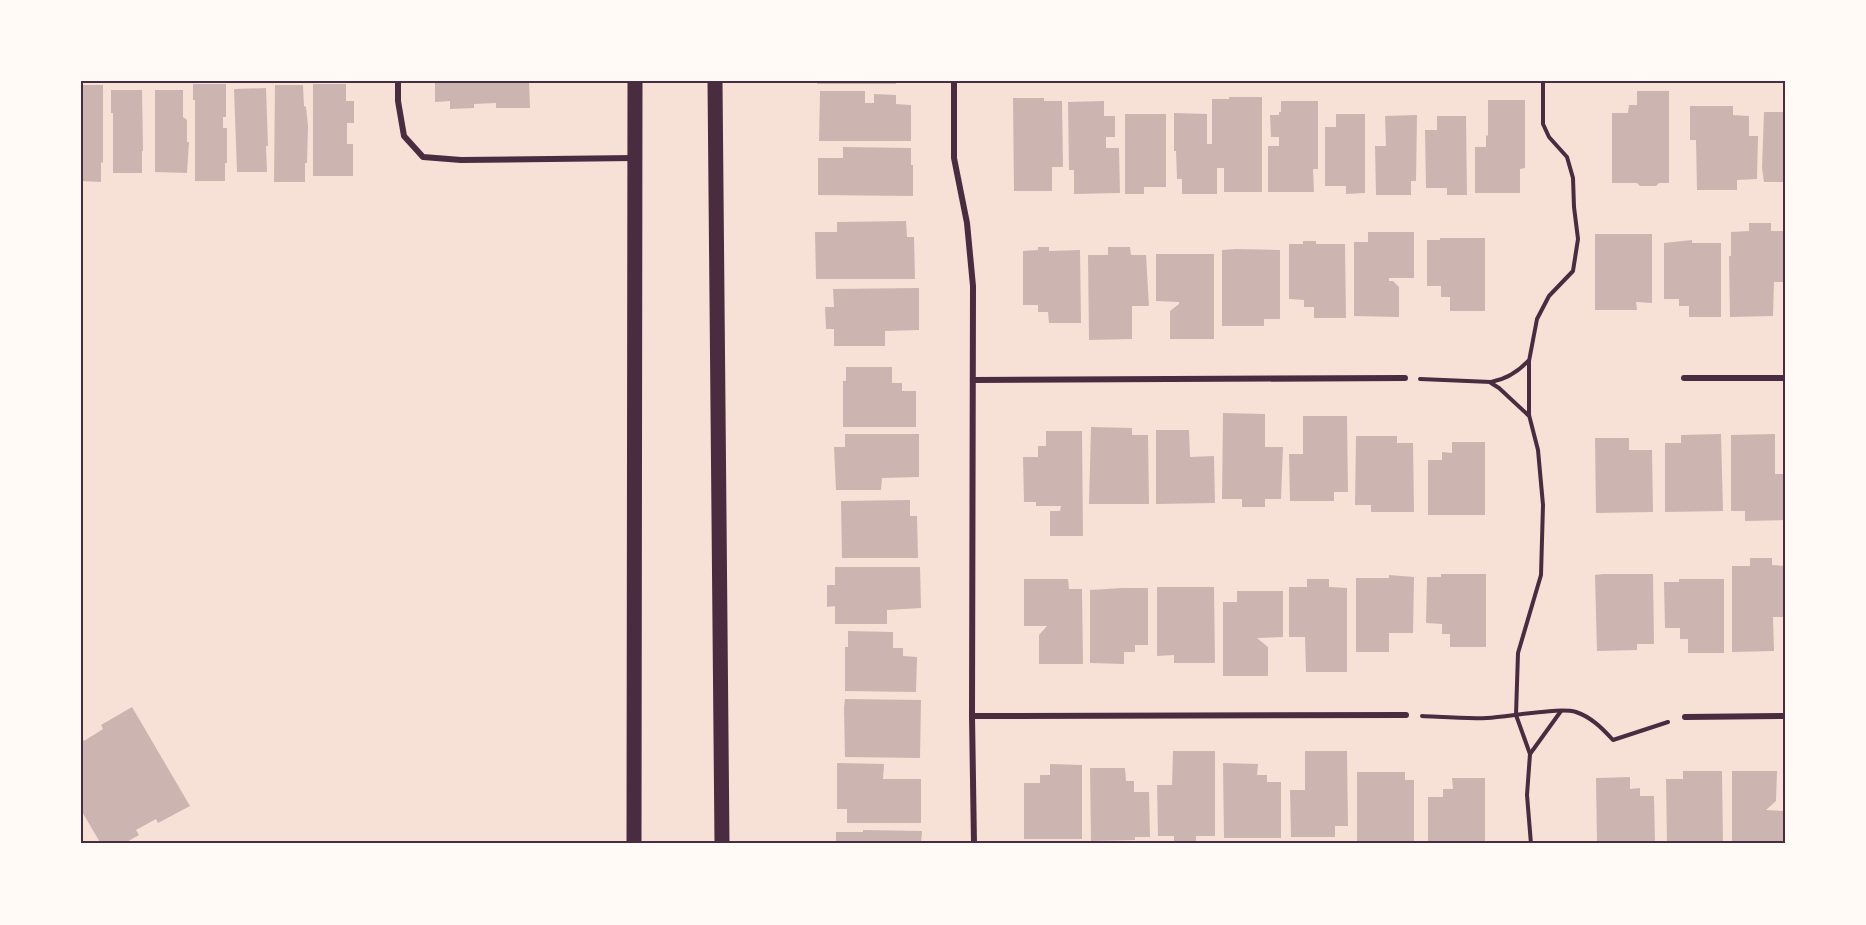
<svg xmlns="http://www.w3.org/2000/svg" width="1866" height="925" font-family="Poppins,sans-serif">
	<style>
		.building { fill: #ccb4b1 }
		.lines { fill: none; stroke-linecap: round; stroke-linejoin: round }
		.path { stroke: #4a2c40; stroke-width: 4 }
		.minor { stroke: #4a2c40; stroke-width: 6 }
		.primary { stroke: #4a2c40; stroke-width: 15 }
		.neatline { fill: none; stroke: #4a2c40; stroke-width: 2 }
	</style>
	<rect width="100%" height="100%" fill="#f7e1d7"/>
	<g class="building">
		<polygon points="435,81 529,81 530,108 496,108 496,103 474,104 474,108 450,109 450,101 435,102"/>
		<rect x="817" y="81" width="79" height="3"/>
		<polygon points="193,84 226,84 226,117 223,117 223,128 227,128 227,163 225,163 225,181 195,181 195,100 193,100"/>
		<polygon points="313,84 346,84 346,101 354,101 354,123 347,123 347,144 353,144 353,176 313,176"/>
		<polygon points="81,85 103,85 103,163 101,162 101,182 81,181"/>
		<polygon points="275,85 303,85 304,106 306,107 308,126 307,163 305,163 305,182 274,182"/>
		<polygon points="266,88 268,146 266,146 267,172 237,172 234,89"/>
		<polygon points="111,90 142,90 143,151 142,151 142,173 113,173 113,113 111,113"/>
		<polygon points="155,90 183,90 183,117 187,120 187,142 189,142 187,173 155,172"/>
		<polygon points="820,91 865,91 865,103 874,103 874,94 896,95 896,104 911,105 911,141 819,141"/>
		<polygon points="1637,91 1669,91 1669,183 1659,183 1656,186 1640,186 1637,183 1612,183 1612,113 1628,113 1629,105 1637,105"/>
		<polygon points="1229,97 1262,97 1262,192 1224,192 1224,168 1217,168 1217,194 1182,194 1182,179 1177,179 1176,151 1174,151 1174,113 1207,114 1207,144 1212,144 1212,99 1229,99"/>
		<polygon points="1013,98 1044,98 1044,101 1062,101 1063,167 1052,167 1052,191 1014,191"/>
		<polygon points="1488,100 1525,100 1525,168 1520,169 1520,193 1475,193 1475,147 1486,147 1486,135 1488,136"/>
		<polygon points="1104,101 1104,116 1115,116 1115,137 1106,137 1106,148 1119,148 1120,193 1074,194 1074,170 1069,170 1068,102"/>
		<polygon points="1281,101 1318,101 1318,169 1313,169 1314,192 1268,192 1268,146 1279,146 1279,137 1271,137 1270,115 1279,115 1279,112 1281,112"/>
		<polygon points="1690,106 1733,106 1733,115 1749,116 1749,136 1758,136 1757,179 1737,180 1737,190 1697,190 1696,140 1690,140"/>
		<polygon points="1764,112 1785,112 1785,182 1764,182 1762,168"/>
		<polygon points="1125,114 1166,114 1166,187 1144,187 1144,194 1125,194"/>
		<polygon points="1336,114 1365,114 1365,193 1346,194 1346,186 1325,186 1325,127 1336,127"/>
		<polygon points="1417,115 1416,181 1411,181 1411,195 1376,195 1375,146 1386,146 1385,116"/>
		<polygon points="1437,116 1466,116 1467,195 1447,195 1447,188 1426,188 1425,130 1437,130"/>
		<polygon points="843,147 911,148 911,165 913,165 913,196 818,195 818,158 843,158"/>
		<polygon points="906,221 907,237 914,237 915,279 816,279 815,232 837,232 837,222"/>
		<polygon points="1749,223 1771,223 1771,231 1785,231 1785,282 1774,282 1773,316 1730,317 1729,256 1731,256 1731,232 1749,231"/>
		<polygon points="1368,232 1414,232 1414,278 1389,278 1389,281 1393,281 1399,287 1399,317 1354,316 1354,242 1368,242"/>
		<polygon points="1595,234 1652,234 1652,303 1636,302 1637,310 1595,310"/>
		<polygon points="1440,238 1485,238 1485,311 1450,311 1450,297 1441,297 1441,286 1427,286 1427,240 1440,240"/>
		<polygon points="1692,240 1692,243 1721,243 1721,317 1689,317 1689,306 1679,306 1679,299 1664,299 1664,243"/>
		<polygon points="1303,241 1316,241 1316,244 1345,244 1346,318 1314,318 1314,307 1304,307 1304,300 1289,299 1289,244 1303,244"/>
		<polygon points="1038,247 1049,247 1049,251 1080,250 1081,323 1049,323 1048,312 1038,312 1038,305 1023,305 1023,251 1038,250"/>
		<polygon points="1108,247 1130,247 1131,255 1146,255 1149,306 1132,306 1132,339 1089,340 1088,255 1108,255"/>
		<polygon points="1236,249 1280,250 1280,319 1264,319 1264,326 1222,326 1222,250"/>
		<polygon points="1156,254 1214,254 1214,339 1170,339 1170,311 1179,304 1179,302 1156,301"/>
		<polygon points="919,288 919,330 885,331 885,346 834,346 834,329 826,329 825,307 834,307 833,289"/>
		<polygon points="846,367 892,367 892,383 902,383 902,391 916,391 916,427 843,427 843,381 846,381"/>
		<polygon points="1223,413 1265,414 1265,447 1283,447 1281,499 1265,499 1265,507 1242,507 1242,499 1222,499"/>
		<polygon points="1303,416 1347,416 1348,492 1334,492 1334,501 1290,501 1289,454 1303,454"/>
		<polygon points="1091,427 1132,428 1132,435 1148,435 1149,504 1089,504"/>
		<polygon points="1156,430 1189,430 1190,457 1214,456 1215,503 1156,504"/>
		<polygon points="1046,431 1082,431 1083,536 1050,536 1050,511 1060,511 1061,506 1036,506 1036,502 1024,502 1023,457 1038,457 1038,446 1046,446"/>
		<polygon points="845,434 919,434 919,477 882,478 881,490 836,490 834,447 845,447"/>
		<polygon points="1721,434 1723,511 1665,512 1665,443 1681,443 1681,435"/>
		<polygon points="1775,434 1775,474 1785,474 1785,520 1745,521 1745,511 1731,511 1731,435"/>
		<polygon points="1356,436 1397,436 1397,443 1413,443 1414,512 1371,512 1371,505 1355,505"/>
		<polygon points="1595,438 1629,438 1629,450 1652,450 1653,512 1596,513"/>
		<polygon points="1452,442 1485,442 1485,515 1428,515 1428,460 1442,460 1442,452 1452,453"/>
		<polygon points="910,500 910,516 917,516 918,558 842,558 841,501"/>
		<polygon points="1750,558 1772,558 1772,565 1785,566 1785,617 1773,617 1774,651 1732,652 1732,566 1750,566"/>
		<polygon points="835,567 920,567 921,608 887,610 887,624 835,624 835,606 827,607 827,585 835,585"/>
		<polygon points="1441,574 1486,574 1486,647 1450,647 1450,634 1442,634 1442,624 1426,623 1427,577 1441,577"/>
		<polygon points="1603,574 1653,574 1654,644 1637,644 1637,650 1597,651 1595,575"/>
		<polygon points="1389,575 1414,577 1413,633 1389,633 1389,652 1356,652 1356,578 1389,578"/>
		<polygon points="1024,579 1068,579 1069,589 1082,589 1083,664 1039,664 1039,635 1047,626 1024,626"/>
		<polygon points="1307,579 1329,579 1329,587 1347,588 1347,672 1306,672 1305,637 1289,637 1289,587 1307,587"/>
		<polygon points="1679,579 1724,579 1724,653 1688,653 1688,639 1680,639 1680,628 1665,628 1664,582 1679,582"/>
		<polygon points="1157,587 1214,587 1215,663 1174,663 1174,655 1157,656"/>
		<polygon points="1122,588 1148,588 1148,645 1135,645 1135,652 1124,652 1124,664 1090,663 1090,590"/>
		<polygon points="1237,591 1283,591 1283,637 1257,638 1268,647 1268,676 1223,676 1223,602 1237,602"/>
		<polygon points="848,631 893,632 893,648 903,648 903,656 917,657 916,692 845,691 845,647 848,647"/>
		<polygon points="845,699 921,700 920,758 845,757 844,707"/>
		<polygon points="132,707 190,806 158,823 156,819 136,830 139,835 123,844 101,844 81,810 81,736 84,741 103,729 101,725"/>
		<polygon points="1173,751 1215,751 1215,836 1196,836 1196,843 1174,844 1174,836 1158,836 1157,785 1172,785"/>
		<polygon points="1305,751 1347,751 1348,826 1335,826 1335,837 1291,837 1290,790 1305,790"/>
		<polygon points="837,763 884,764 883,779 921,779 921,823 847,823 847,809 837,809"/>
		<polygon points="1223,763 1258,764 1257,775 1267,775 1267,782 1281,782 1281,838 1224,838"/>
		<polygon points="1050,764 1082,765 1082,839 1024,839 1024,783 1040,783 1040,775 1050,775"/>
		<polygon points="1090,768 1125,768 1126,781 1134,781 1134,792 1149,792 1150,837 1135,837 1135,840 1091,841"/>
		<polygon points="1683,771 1722,771 1723,844 1667,844 1666,779 1683,779"/>
		<polygon points="1732,771 1777,771 1776,801 1766,810 1785,811 1785,844 1732,844"/>
		<polygon points="1357,772 1405,772 1405,780 1414,780 1414,844 1357,844"/>
		<polygon points="1630,777 1630,789 1640,788 1640,796 1654,796 1655,844 1597,844 1596,778"/>
		<polygon points="1452,778 1485,778 1485,844 1428,844 1428,797 1443,797 1443,789 1453,789"/>
		<polygon points="863,830 922,831 921,844 836,844 836,832 863,832"/>
	</g>
	<g class="lines">
		<g class="path">
			<path d="M 1420,379 L 1491,382 C 1506,379 1517,373 1528,361"/>
			<polyline points="1491,383 1499,388 1528,415"/>
			<path d="M 1422,716 C 1443,717 1466,719 1487,718 C 1508,717 1558,707 1576,712 C 1591,717 1602,728 1613,740 L 1668,722"/>
			<polyline points="1530,754 1561,711"/>
			<polyline points="1531,844 1527,795 1530,754 1516,715 1518,653 1541,575 1543,505 1538,450 1529,415 1529,361 1537,319 1549,296 1573,271 1578,239 1574,207 1573,178 1567,157 1549,137 1543,124 1543,81"/>
		</g>
		<g class="minor">
			<polyline points="398,81 398,101 404,136 423,157 461,160 634,158"/>
			<polyline points="954,81 954,158 967,223 973,286 972,716 974,844"/>
			<polyline points="1684,378 1785,378"/>
			<polyline points="973,380 1405,378"/>
			<polyline points="972,716 1406,715"/>
			<polyline points="1685,717 1785,716"/>
		</g>
		<g class="primary">
			<polyline points="715,81 722,844"/>
			<polyline points="634,844 635,81"/>
		</g>
	</g>
	<rect width="1866" height="925" fill="none" stroke="#fffaf5" stroke-width="165"/>
	<rect x="82" y="82" width="1702" height="760" class="neatline"/>
</svg>
